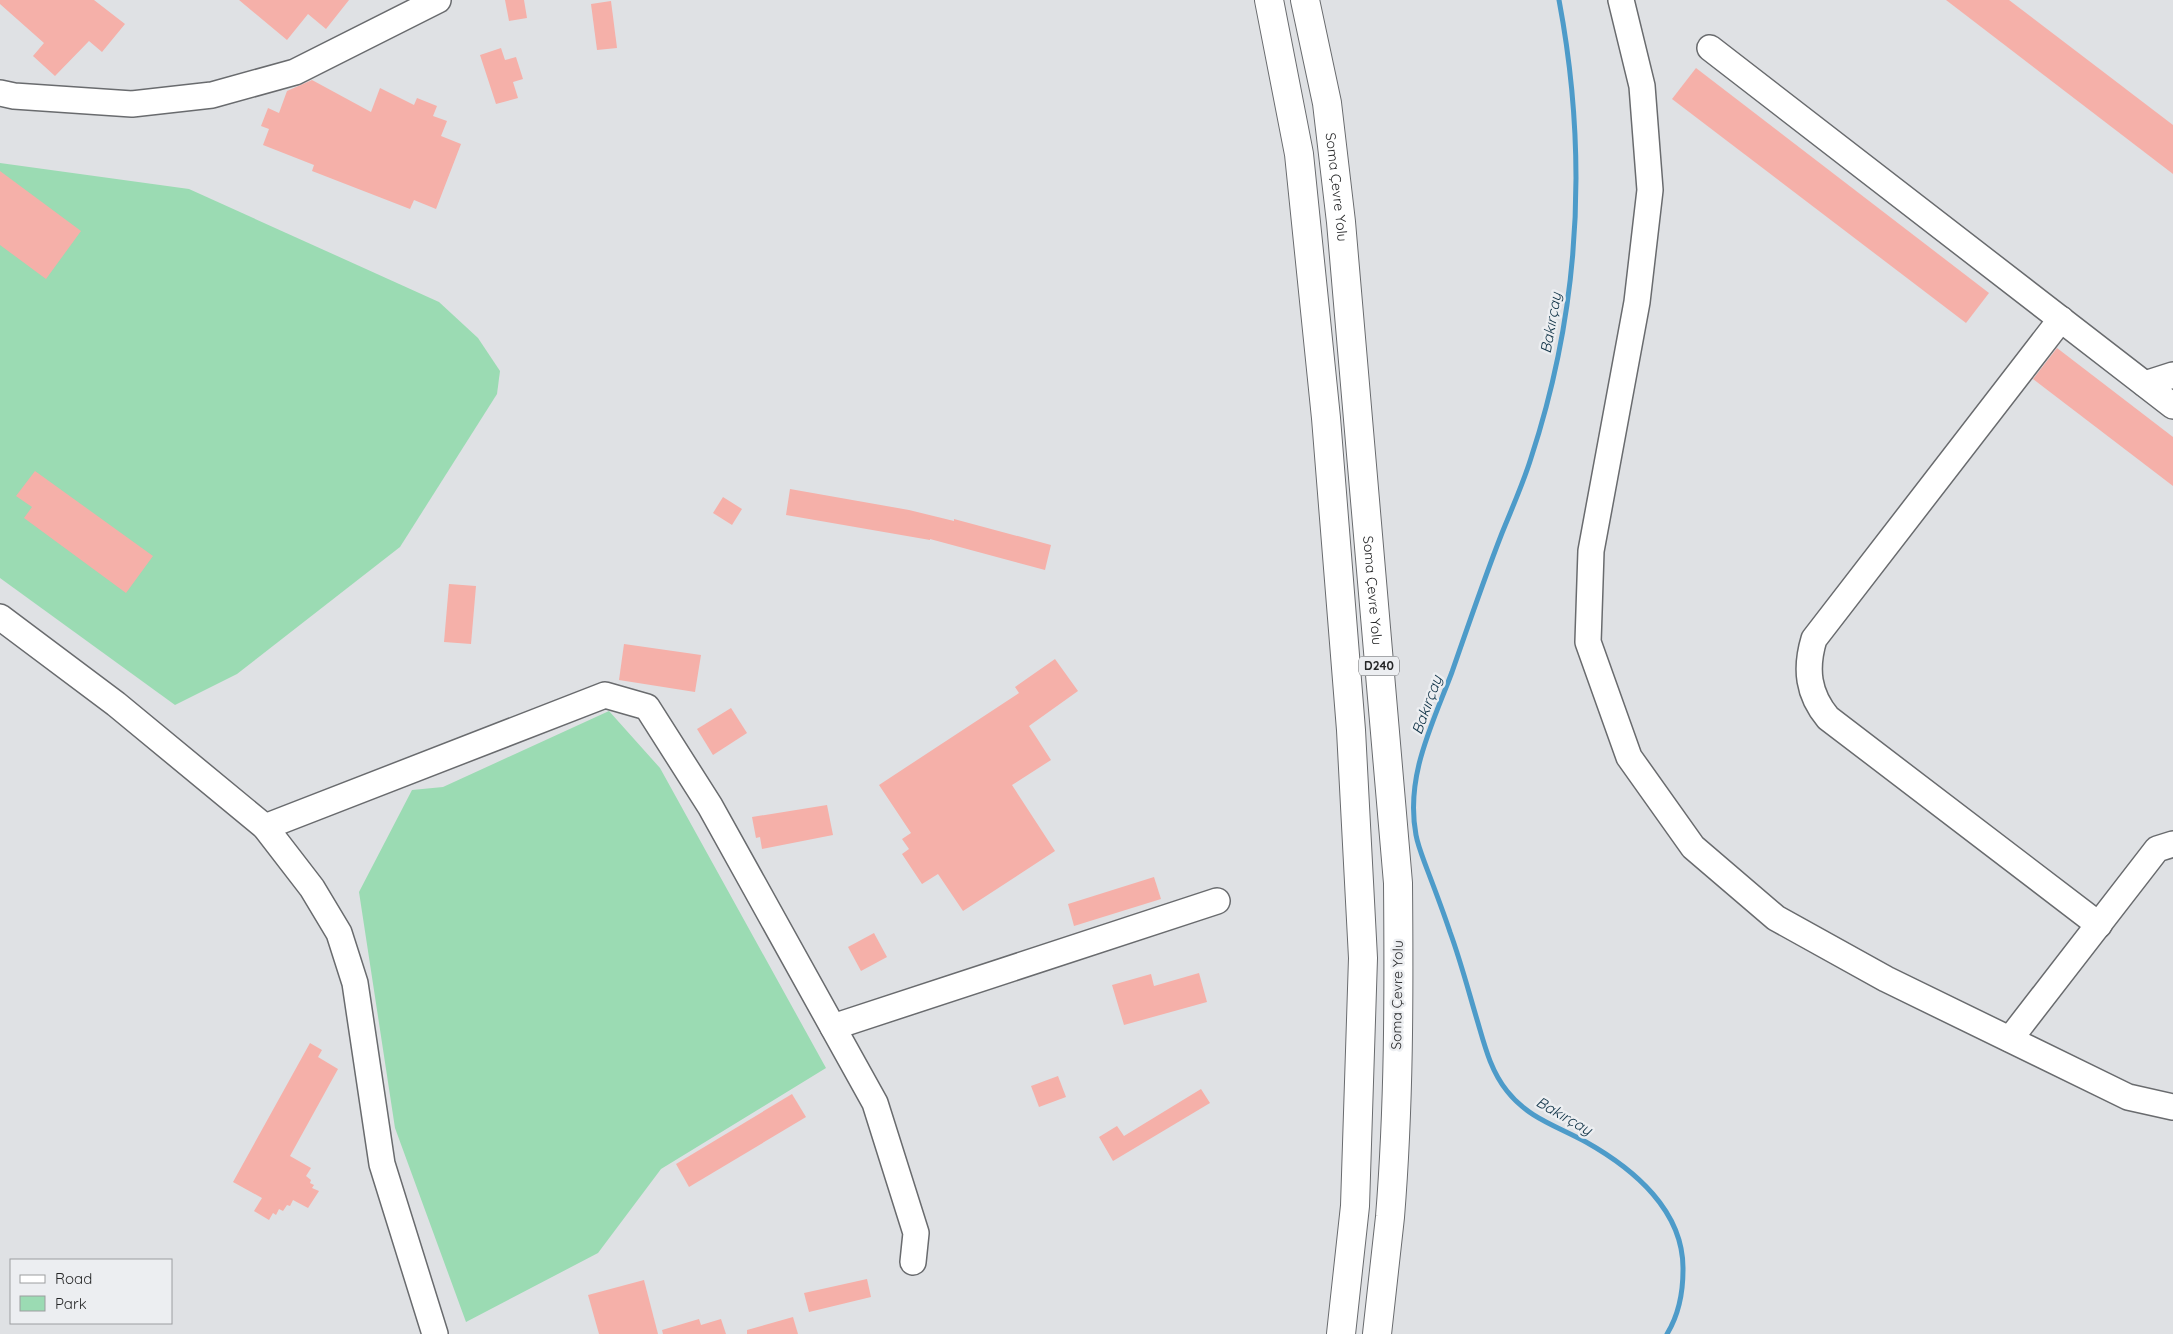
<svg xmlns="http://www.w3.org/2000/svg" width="2173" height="1334" font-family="Quicksand,sans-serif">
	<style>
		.green { fill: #9bdbb3 }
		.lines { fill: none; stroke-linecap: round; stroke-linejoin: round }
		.stream { stroke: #4d9bc9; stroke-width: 5 }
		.building { fill: #f5b0a9 }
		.minor-casing { stroke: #696b6e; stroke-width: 28 }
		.highway-casing { stroke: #696b6e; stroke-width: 30 }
		.minor { stroke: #fff; stroke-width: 25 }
		.highway { stroke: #fff; stroke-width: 28 }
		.labels { text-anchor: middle; stroke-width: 5; stroke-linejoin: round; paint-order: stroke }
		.shield { fill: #eceef1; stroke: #616264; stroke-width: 1 }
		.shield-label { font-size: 12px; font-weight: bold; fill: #252627 }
		.street-label { font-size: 14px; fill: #252627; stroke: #eceef1 }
		.water-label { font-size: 15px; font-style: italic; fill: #103347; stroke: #eceef1 }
	</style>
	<rect width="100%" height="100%" fill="#dfe1e4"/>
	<g class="green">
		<polygon points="0,163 189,189 439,302 478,338 500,371 497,394 400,547 237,674 175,705 0,578"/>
		<polygon points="609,711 660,768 826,1068 661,1169 598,1253 466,1322 395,1128 359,892 412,790 443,787"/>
	</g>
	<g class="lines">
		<path class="stream" d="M 1559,0 C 1588,154 1580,309 1531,458 C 1523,484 1512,508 1502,533 C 1484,579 1468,626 1452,672 C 1432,725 1405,777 1416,835 C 1418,846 1423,858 1427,869 C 1435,890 1443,911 1450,932 C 1461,962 1469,993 1478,1023 C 1485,1047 1491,1071 1507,1091 C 1528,1118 1557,1126 1586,1142 C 1634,1169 1684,1211 1683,1270 C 1683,1292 1678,1316 1667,1334"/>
	</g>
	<g class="building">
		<polygon points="0,0 94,0 125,24 102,52 89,41 55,76 33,56 44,43 0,4"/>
		<polygon points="239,0 349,0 326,29 308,14 287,40"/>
		<polygon points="505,0 524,0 527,18 509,21"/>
		<polygon points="1946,0 2009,0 2173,125 2173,174"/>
		<polygon points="611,1 617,48 597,50 591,4"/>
		<polygon points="501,48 505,60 516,57 523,79 513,82 518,98 496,104 480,55"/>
		<polygon points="1696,68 1989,293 1966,323 1672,99"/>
		<polygon points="312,80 371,112 380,88 414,105 417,98 437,106 433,116 447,121 441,136 461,144 436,209 414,200 410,209 312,171 314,165 263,145 269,129 261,126 268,108 279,113 287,91"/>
		<polygon points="0,171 81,231 46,279 0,245"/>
		<polygon points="2057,348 2173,437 2173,486 2033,379"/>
		<polygon points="35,471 153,556 126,593 24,518 32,507 16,496"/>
		<polygon points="790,489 909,510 954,521 954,519 1051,545 1045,570 930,539 930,540 786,515"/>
		<polygon points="723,497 742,509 732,525 713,513"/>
		<polygon points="449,584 476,586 471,644 444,642"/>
		<polygon points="624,644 701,655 695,692 619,680"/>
		<polygon points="1055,659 1078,691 1029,726 1051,760 1012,785 1055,851 963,911 938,874 922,884 902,854 909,849 902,839 911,833 879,785 1019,693 1015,687"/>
		<polygon points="731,708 747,733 713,755 697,729"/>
		<polygon points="827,805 833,835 762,849 760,837 756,838 752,817"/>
		<polygon points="1154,877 1161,899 1074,926 1068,904"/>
		<polygon points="874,933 887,957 861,971 848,947"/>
		<polygon points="1199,973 1207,1002 1124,1025 1112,985 1151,974 1154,986"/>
		<polygon points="310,1043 322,1050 318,1057 338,1069 290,1156 311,1168 306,1176 311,1180 310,1183 314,1185 312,1188 319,1191 308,1208 293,1200 290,1206 287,1205 283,1211 279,1209 276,1215 273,1213 269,1220 254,1211 262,1198 233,1182"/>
		<polygon points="1058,1076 1066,1097 1039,1107 1031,1086"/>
		<polygon points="1201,1089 1210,1103 1113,1161 1099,1137 1117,1126 1124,1136"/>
		<polygon points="792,1094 806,1117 689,1187 676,1164"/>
		<polygon points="867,1279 871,1297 809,1312 804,1293"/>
		<polygon points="644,1280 658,1334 599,1334 588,1295"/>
		<polygon points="793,1317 798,1334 747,1334 747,1330"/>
		<polygon points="699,1319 701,1325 721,1319 726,1334 663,1334 662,1330"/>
	</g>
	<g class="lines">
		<g class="minor-casing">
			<g id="minor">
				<polyline points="1621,0 1642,86 1650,190 1637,302 1591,551 1588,642 1629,757 1693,847 1776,918 1886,979 2128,1097 2173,1107"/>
				<polyline points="1710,48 2173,406"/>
				<polyline points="0,93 14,96 132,104 212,95 295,72 438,0"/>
				<path d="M 2061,319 L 1814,639 C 1805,669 1808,694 1828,718 L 2099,925"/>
				<polyline points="2145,384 2173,375"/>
				<polyline points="0,617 116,704 265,827 312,888 339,933 355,983 382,1164 435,1334"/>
				<polyline points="265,827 605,695 647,707 710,806 875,1103 916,1233 913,1262"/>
				<polyline points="833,1027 1217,901"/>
				<polyline points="2010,1039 2157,849 2173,844"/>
			</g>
		</g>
		<g class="highway-casing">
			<g id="highway">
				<polyline points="1269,0 1299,154 1326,418 1351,730 1363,958 1355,1206 1341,1334"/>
				<path id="s1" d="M 1305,0 L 1327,103 L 1341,222 L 1398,883 C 1399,994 1399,1106 1390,1217 C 1386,1256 1381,1295 1377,1334"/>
			</g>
		</g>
		<use href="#minor" class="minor"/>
		<use href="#highway" class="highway"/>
	</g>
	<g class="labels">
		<rect class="shield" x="1359" y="656.5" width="40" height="19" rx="4"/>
		<g class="shield-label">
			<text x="1379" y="670">D240</text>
		</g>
		<g class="street-label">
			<text dy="5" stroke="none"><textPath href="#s1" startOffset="190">Soma Çevre Yolu</textPath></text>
			<text dy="5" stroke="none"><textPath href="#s1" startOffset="595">Soma Çevre Yolu</textPath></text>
			<text transform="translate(1397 995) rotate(-89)" y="5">Soma Çevre Yolu</text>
		</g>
		<g class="water-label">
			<text transform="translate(1551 323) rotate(-80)" y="5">Bakırçay</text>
			<text transform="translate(1427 705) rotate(-70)" y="5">Bakırçay</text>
			<text transform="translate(1564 1116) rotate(30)" y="5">Bakırçay</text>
		</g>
	</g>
	<rect x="10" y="1259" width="162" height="65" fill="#eceef1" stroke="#9c9ea0"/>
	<rect x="20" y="1275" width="25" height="8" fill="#ffffff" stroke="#9c9ea0"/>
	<text x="55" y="1284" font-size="15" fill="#252627">Road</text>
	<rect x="20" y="1296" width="25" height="15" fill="#9bdbb3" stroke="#9c9ea0"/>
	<text x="55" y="1309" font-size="15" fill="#252627">Park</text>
</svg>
